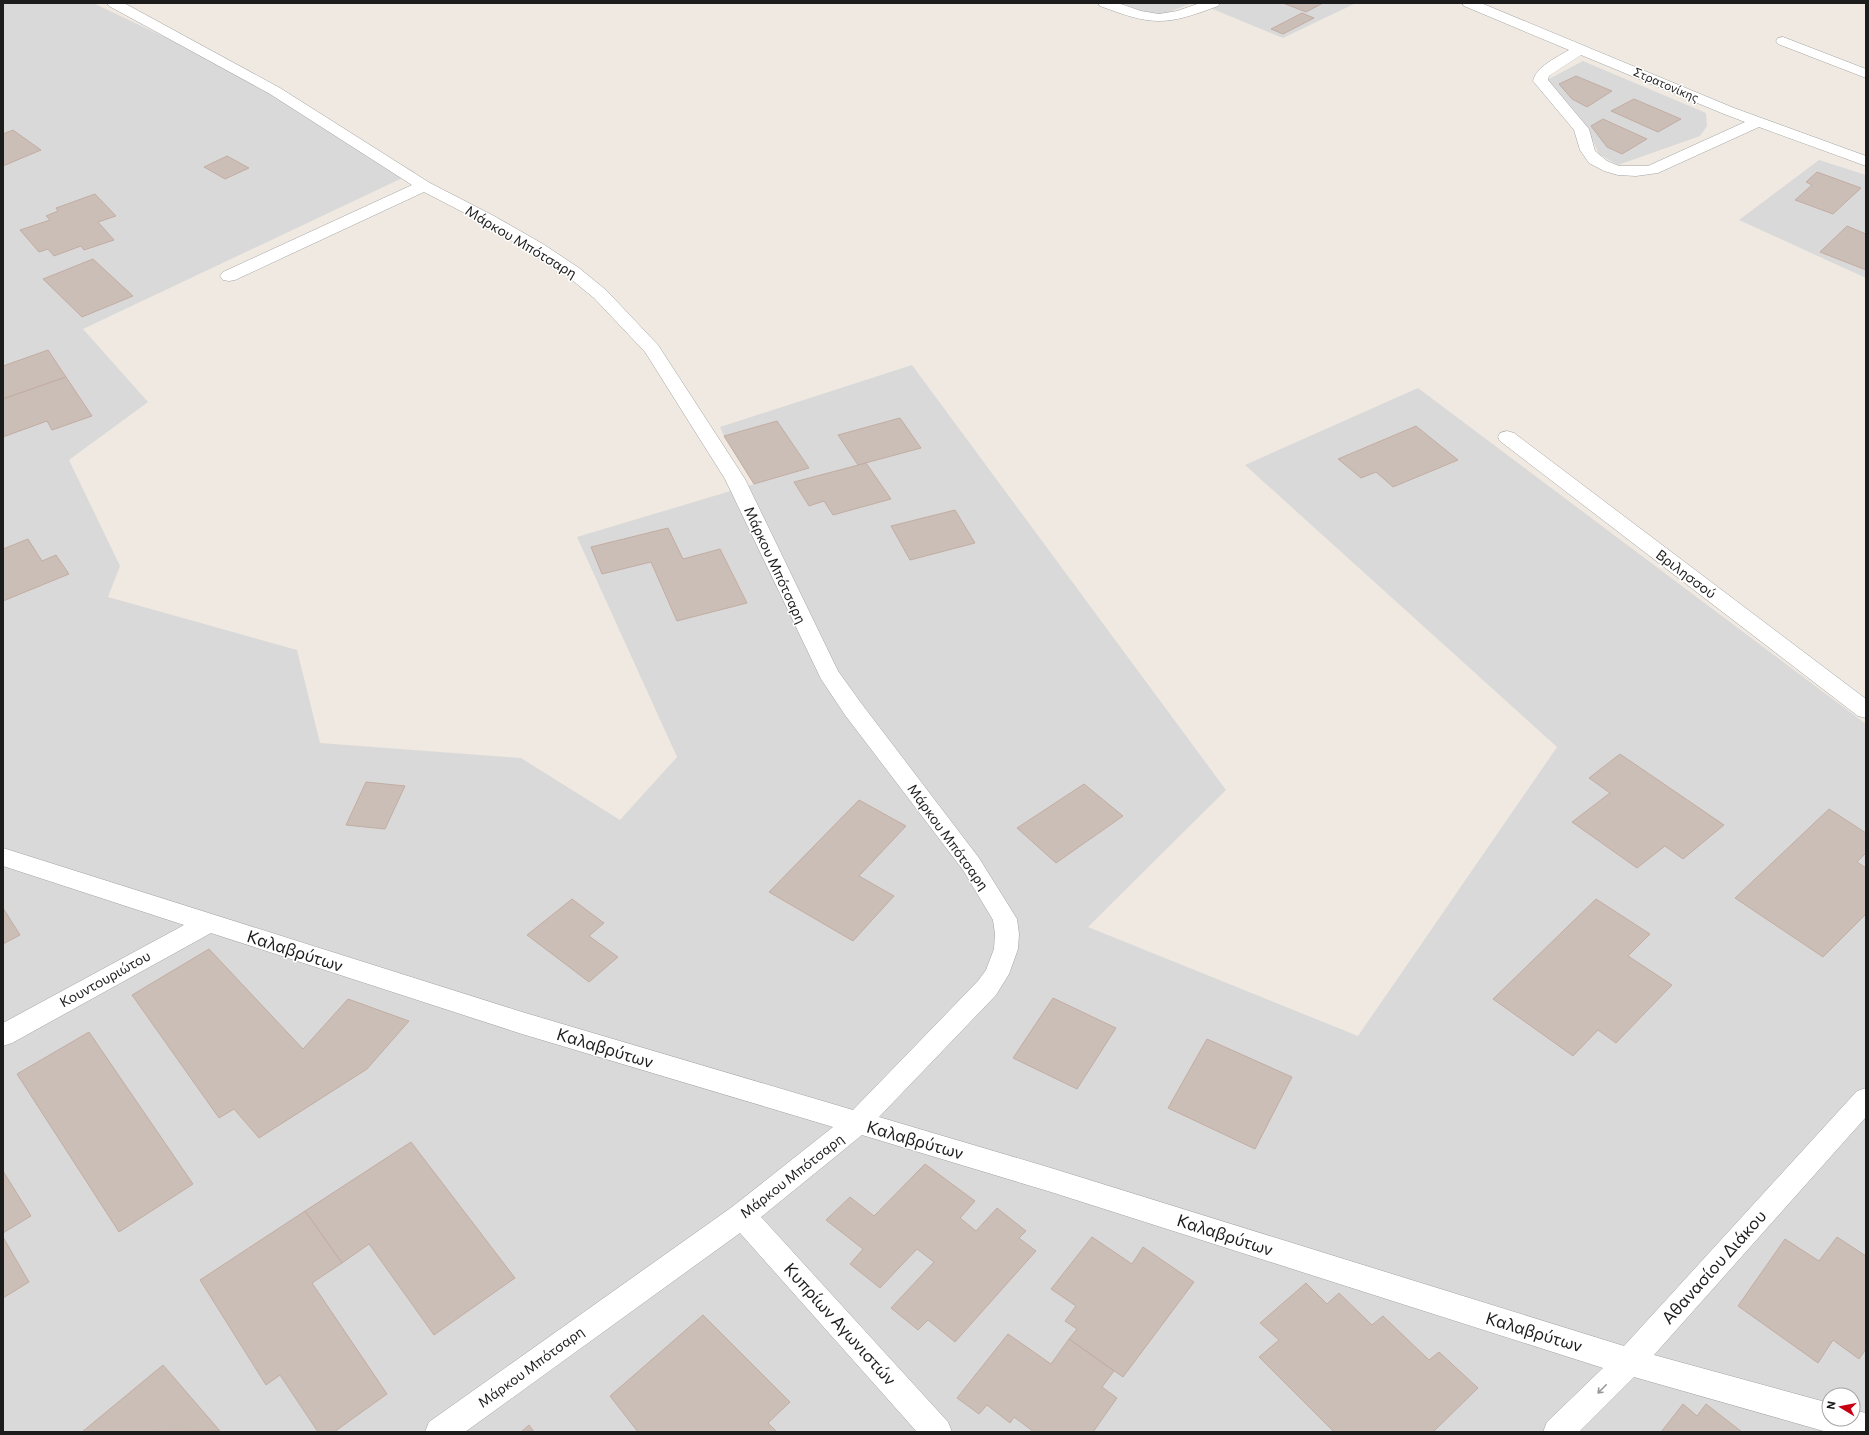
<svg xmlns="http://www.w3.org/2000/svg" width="1869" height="1435" font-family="Commissioner,sans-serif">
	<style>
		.residential { fill: #dad9d9; fill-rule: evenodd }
		.building { fill: #cbbeb7; stroke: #c2ada2 }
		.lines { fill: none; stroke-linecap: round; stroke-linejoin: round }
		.minor-casing { stroke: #a3a3a3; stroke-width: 1 }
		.minor { fill: #fff; fill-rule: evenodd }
		.oneway { stroke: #999 }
		.labels { text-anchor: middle; stroke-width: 3; stroke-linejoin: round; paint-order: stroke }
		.far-street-label { font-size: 12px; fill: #1c1c1c; stroke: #fff }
		.street-label { font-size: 14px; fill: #1c1c1c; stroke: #fff }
		.near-street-label { font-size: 17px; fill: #1c1c1c; stroke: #fff }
	</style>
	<rect width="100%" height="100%" fill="#efe9e1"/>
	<g class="residential">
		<path d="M 3,3 L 93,3 L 177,43 L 415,172 L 83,329 L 148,402 L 69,460 L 120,566 L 108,597 L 297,650 L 320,743 L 521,758 L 620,820 L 677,757 L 577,537 L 754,484 L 724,436 L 720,427 L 912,365 L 1226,790 L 1088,927 L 1358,1036 L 1557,747 L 1245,465 L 1418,388 L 1866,724 L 1866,1432 L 3,1432 ZM 1829,1395 L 1853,1395 L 1853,1419 L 1829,1419 Z"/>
		<polygon points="1122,3 1192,3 1156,17"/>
		<polygon points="1198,3 1356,3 1283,38"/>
		<polygon points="1583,61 1706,113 1707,126 1700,136 1618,165 1599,154 1588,130 1547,80"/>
		<polygon points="1819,160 1866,175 1866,278 1739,220"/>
	</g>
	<g class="building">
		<polygon points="1283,3 1323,3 1306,12"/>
		<polygon points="1302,13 1314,18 1283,34 1271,29"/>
		<polygon points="1576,76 1612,91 1587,107 1572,99 1559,84"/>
		<polygon points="1634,99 1681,119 1658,132 1611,111"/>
		<polygon points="1603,119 1647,139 1622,154 1607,147 1591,126"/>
		<polygon points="13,130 41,150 3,166 3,134"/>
		<polygon points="227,156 249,168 225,179 204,167"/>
		<polygon points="1817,172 1861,188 1833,214 1795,200 1812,185 1806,182"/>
		<polygon points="95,194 116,216 98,222 114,240 84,250 81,246 54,256 48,249 39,252 20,230 50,220 46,216 58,211 56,208"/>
		<polygon points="1847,226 1866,234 1866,270 1820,252"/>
		<polygon points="93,259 133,296 82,317 43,279"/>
		<polygon points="48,350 66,377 3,399 3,366"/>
		<polygon points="66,377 92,416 52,430 47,421 3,437 3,399"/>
		<polygon points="900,418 921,448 858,465 838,435"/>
		<polygon points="777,421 809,468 754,484 724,436"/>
		<polygon points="1416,426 1458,460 1393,487 1376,472 1361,478 1338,459"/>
		<polygon points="866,463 891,499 833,515 824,501 809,506 794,482"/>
		<polygon points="955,510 975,543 910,560 891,526"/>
		<polygon points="668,528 683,559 720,549 747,603 677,621 651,562 602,574 591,547"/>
		<polygon points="28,539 42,561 56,555 69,574 3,601 3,549"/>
		<polygon points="1620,754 1724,825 1683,859 1665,846 1637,868 1572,822 1610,793 1589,778"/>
		<polygon points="366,782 405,786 385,829 346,825"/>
		<polygon points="1084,784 1123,816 1056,863 1017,828"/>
		<polygon points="859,800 906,826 859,876 894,896 853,941 769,892"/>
		<polygon points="1829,809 1866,833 1866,853 1857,862 1866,868 1866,914 1823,957 1735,898"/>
		<polygon points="572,899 604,923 589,936 618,957 589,982 527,935"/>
		<polygon points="1596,899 1650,934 1628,956 1672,985 1616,1043 1598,1030 1573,1056 1493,999"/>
		<polygon points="3,908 20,935 3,944"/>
		<polygon points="209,949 303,1049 348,999 409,1021 367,1069 259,1138 234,1109 219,1118 132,995"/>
		<polygon points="1053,998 1116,1028 1077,1089 1013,1058"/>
		<polygon points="89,1032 193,1184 119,1232 17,1074"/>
		<polygon points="1207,1039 1292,1077 1255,1149 1168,1108"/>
		<polygon points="411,1142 515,1278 434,1335 369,1244 342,1263 305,1211"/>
		<polygon points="925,1164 975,1201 960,1218 976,1231 997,1208 1026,1231 1019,1238 1036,1251 955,1342 928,1320 918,1330 891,1308 934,1262 917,1249 880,1288 850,1264 863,1249 826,1220 850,1197 874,1216"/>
		<polygon points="3,1171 31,1216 3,1233"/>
		<polygon points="305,1211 342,1263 312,1283 387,1394 334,1432 318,1432 280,1375 266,1385 200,1280"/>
		<polygon points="3,1237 29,1282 3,1298"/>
		<polygon points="1092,1237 1132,1264 1143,1247 1194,1282 1123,1377 1069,1339 1077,1329 1065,1321 1076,1306 1051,1289"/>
		<polygon points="1837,1237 1866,1256 1866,1349 1859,1359 1833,1340 1818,1363 1738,1306 1785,1239 1819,1261"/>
		<polygon points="1306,1283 1327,1304 1339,1293 1372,1325 1383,1316 1429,1360 1439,1352 1478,1388 1433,1432 1334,1432 1259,1357 1279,1340 1260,1323"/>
		<polygon points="703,1315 790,1402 768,1423 777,1432 638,1432 610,1396"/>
		<polygon points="1008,1334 1051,1364 1069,1339 1114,1371 1102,1387 1117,1398 1093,1432 1034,1432 1014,1417 1010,1423 987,1405 979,1414 957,1398"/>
		<polygon points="163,1365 220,1431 82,1432"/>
		<polygon points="1683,1404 1697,1416 1706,1404 1742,1432 1661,1432"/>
		<polygon points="529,1425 534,1432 521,1432"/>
	</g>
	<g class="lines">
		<g class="minor-casing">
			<g id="minor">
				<polygon points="107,3 124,3 280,88 430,183 494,216 543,244 579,268 606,290 658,345 745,479 838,671 861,703 979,858 1017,919 1019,934 1018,949 1009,974 996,995 879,1117 1051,1168 1624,1346 1857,1091 1866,1088 1866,1117 1654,1355 1829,1403 1829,1419 1853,1419 1853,1410 1866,1413 1866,1432 1827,1432 1634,1377 1579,1432 1543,1432 1547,1422 1603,1368 1051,1192 862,1135 761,1217 948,1422 952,1432 917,1432 740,1233 465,1432 425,1432 429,1422 732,1207 833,1127 522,1034 211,933 12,1043 3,1046 3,1023 184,925 3,866 3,848 522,1012 853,1110 978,981 986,970 994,949 995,934 993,920 963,870 845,715 821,679 725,479 645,352 594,298 567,276 482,222 424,192 235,280 229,281 223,280 220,276 223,272 412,185 270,94 109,6"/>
				<path d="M 1098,3 L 1118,3 L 1141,11 L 1159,14 L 1177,11 L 1200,3 L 1220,3 L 1218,6 C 1165,26 1153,26 1100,6 Z"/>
				<path d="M 1462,3 L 1481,3 L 1734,108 L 1866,156 L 1866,166 L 1759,127 L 1658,173 L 1636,176 L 1618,175 L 1604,171 L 1589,163 L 1580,150 L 1574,130 L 1533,81 C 1536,67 1557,57 1569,50 L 1464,6 ZM 1581,55 L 1724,114 L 1745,122 L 1648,166 L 1619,166 L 1607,161 L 1595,151 L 1589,129 L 1548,80 L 1549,76 Z"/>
				<polygon points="1783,37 1866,69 1866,78 1778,44 1776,41 1778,38"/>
				<polygon points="1507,431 1514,433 1866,699 1866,718 1858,716 1500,441 1498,437 1500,433"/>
			</g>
		</g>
		<use href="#minor" class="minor"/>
	</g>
	<defs><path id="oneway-shaft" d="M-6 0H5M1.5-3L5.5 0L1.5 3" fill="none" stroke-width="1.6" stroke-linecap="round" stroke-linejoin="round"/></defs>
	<use class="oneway" href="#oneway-shaft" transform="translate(1602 1389) rotate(135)"/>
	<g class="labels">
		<g class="far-street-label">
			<text transform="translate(1666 85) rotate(23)" y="4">Στρατονίκης</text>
		</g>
		<g class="street-label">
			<text transform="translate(521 242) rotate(31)" y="5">Μάρκου Μπότσαρη</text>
			<text transform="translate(775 565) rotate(65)" y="5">Μάρκου Μπότσαρη</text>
			<text transform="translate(1686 574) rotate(37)" y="5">Βριλησσού</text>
			<text transform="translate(948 837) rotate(54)" y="5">Μάρκου Μπότσαρη</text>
			<text transform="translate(105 979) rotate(-29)" y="5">Κουντουριώτου</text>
			<text transform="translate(792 1176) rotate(-38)" y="5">Μάρκου Μπότσαρη</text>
			<text transform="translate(531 1367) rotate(-36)" y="5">Μάρκου Μπότσαρη</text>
		</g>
		<g class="near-street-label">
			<text transform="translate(295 951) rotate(18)" y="6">Καλαβρύτων</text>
			<text transform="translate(605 1048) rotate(17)" y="6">Καλαβρύτων</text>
			<text transform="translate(915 1140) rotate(16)" y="6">Καλαβρύτων</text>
			<text transform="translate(1225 1235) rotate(18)" y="6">Καλαβρύτων</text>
			<text transform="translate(1714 1267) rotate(-48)" y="6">Αθανασίου Διάκου</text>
			<text transform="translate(840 1324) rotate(48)" y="6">Κυπρίων Αγωνιστών</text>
			<text transform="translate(1534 1332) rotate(17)" y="6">Καλαβρύτων</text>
		</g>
	</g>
	<rect width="1869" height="1435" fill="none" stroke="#1c1c1c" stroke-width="8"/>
	<g transform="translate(1841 1407) rotate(280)"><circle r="19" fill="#ffffff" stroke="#a4a4a4"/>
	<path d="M0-3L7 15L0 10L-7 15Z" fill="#c80014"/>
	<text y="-6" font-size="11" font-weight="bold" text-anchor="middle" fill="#1c1c1c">N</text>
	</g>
</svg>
